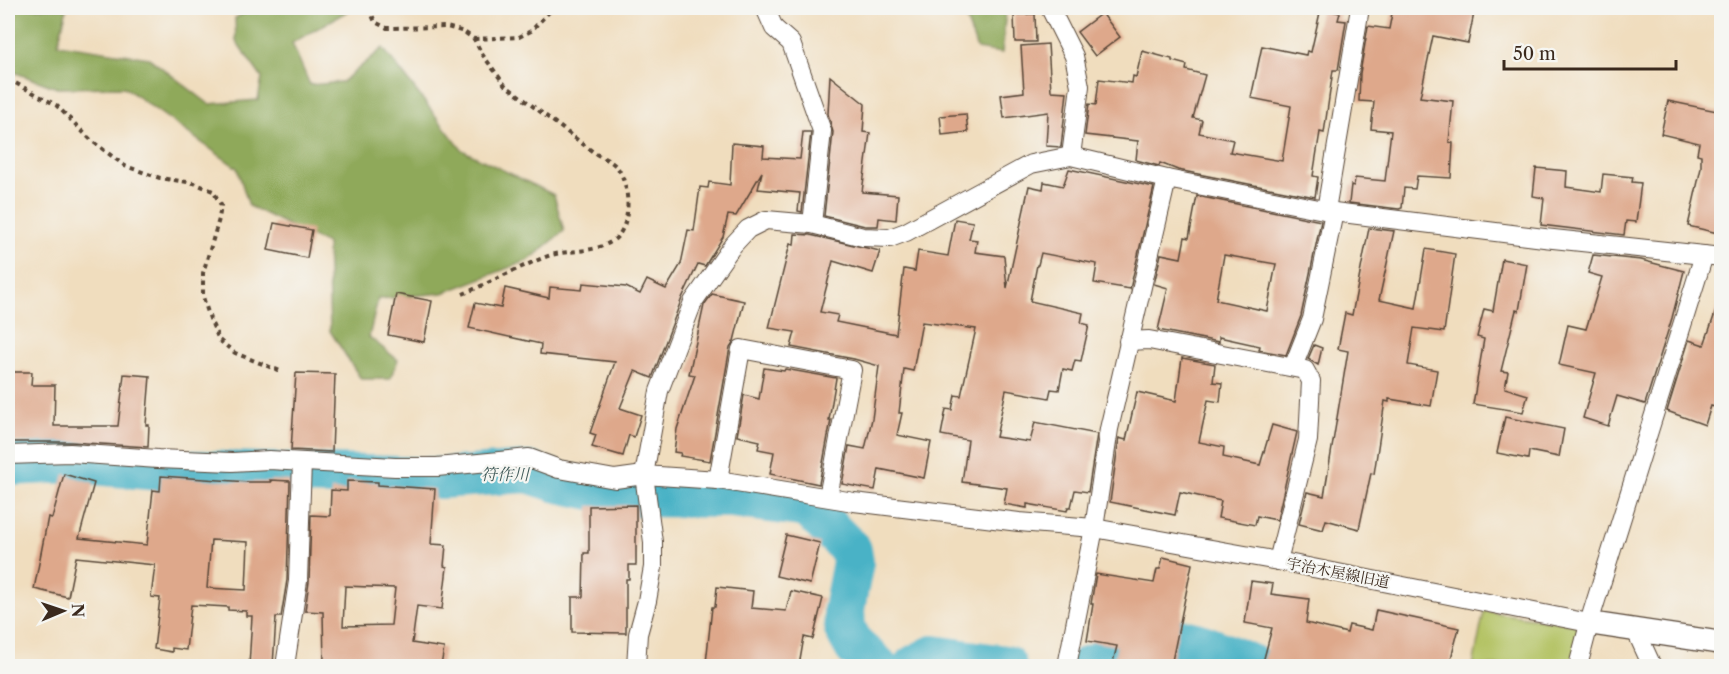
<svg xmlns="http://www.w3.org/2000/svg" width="1729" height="674" font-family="'Libre Caslon Text','Noto Serif JP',serif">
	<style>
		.green { fill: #b4c365; stroke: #787642; stroke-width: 1.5 }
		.forest { fill: #8fa95a; stroke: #656a3c; stroke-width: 1.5 }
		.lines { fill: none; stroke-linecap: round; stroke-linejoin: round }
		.river { stroke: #48b2c6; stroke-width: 42 }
		.building { fill: #dea88b; fill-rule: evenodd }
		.minor-casing { stroke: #564536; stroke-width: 20 }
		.tertiary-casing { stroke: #564536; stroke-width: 25 }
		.path { stroke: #564536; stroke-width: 4; stroke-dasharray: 4.5 4.5; stroke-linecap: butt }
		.minor { stroke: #fff; stroke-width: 18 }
		.tertiary { stroke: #fff; stroke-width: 22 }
		.labels { text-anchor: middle; stroke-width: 4.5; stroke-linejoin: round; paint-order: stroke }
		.street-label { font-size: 15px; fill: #3b2a1e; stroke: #f6f6f2 }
		.water-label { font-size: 16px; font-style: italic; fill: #405a59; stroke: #f6f6f2 }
	</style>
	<rect width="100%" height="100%" fill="#f6f6f2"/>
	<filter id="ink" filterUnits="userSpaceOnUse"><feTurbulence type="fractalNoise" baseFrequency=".0167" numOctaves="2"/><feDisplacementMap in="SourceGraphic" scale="12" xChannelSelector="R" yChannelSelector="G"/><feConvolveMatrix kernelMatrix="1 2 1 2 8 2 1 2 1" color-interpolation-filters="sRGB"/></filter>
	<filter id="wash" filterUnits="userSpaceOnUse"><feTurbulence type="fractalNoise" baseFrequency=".008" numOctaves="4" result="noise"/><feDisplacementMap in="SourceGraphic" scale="24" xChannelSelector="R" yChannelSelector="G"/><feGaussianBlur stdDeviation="1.35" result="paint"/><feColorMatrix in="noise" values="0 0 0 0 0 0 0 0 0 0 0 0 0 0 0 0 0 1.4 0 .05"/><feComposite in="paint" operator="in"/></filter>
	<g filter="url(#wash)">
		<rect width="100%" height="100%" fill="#f0ddbe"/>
		<polygon class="green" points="1484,611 1586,626 1577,666 1473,666"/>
		<g class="forest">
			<polygon points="8,8 67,8 58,44 149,58 209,104 258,100 262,78 236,41 235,18 254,8 353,8 292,43 310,85 342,82 383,48 462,150 554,195 564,231 529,260 443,293 378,299 369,337 398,360 390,379 361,379 330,331 327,244 249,206 237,168 124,87 57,88 8,70"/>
			<polygon points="962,8 1006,8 1002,53 977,49"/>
		</g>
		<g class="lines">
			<g class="river">
				<polyline points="8,465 72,462 159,470 399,477 441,478 528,472 558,482 624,496 731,497 808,507 851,550 853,562 844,609 845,629 855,647 877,666"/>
				<polyline points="914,666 933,656 1006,666"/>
				<path d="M 1089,666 C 1109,659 1133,645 1155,641 C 1188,633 1223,654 1253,666"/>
			</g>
		</g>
		<g id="blocks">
			<g class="building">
				<polygon points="1321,8 1340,13 1338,20 1346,21 1338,70 1333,70 1324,133 1320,132 1313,176 1318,177 1315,197 1178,170 1160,163 1159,166 1136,160 1138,141 1085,135 1089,104 1096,105 1099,79 1132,83 1133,76 1136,77 1142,51 1172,59 1172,61 1187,65 1186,70 1205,75 1193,118 1202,120 1199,133 1233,140 1230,152 1282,161 1291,106 1251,98 1262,46 1306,55 1307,51 1311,52"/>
				<polygon points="1393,8 1475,8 1468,43 1433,36 1420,97 1453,101 1449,142 1453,143 1451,178 1417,176 1415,189 1404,188 1402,208 1399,209 1349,203 1351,185 1354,186 1355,178 1385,181 1391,131 1371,129 1374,102 1359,101 1360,73 1368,26 1389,29"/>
				<polygon points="1102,13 1120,37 1095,56 1077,32"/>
				<polygon points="1035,14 1036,42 1015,42 1014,15"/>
				<polygon points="1048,44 1051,91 1067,92 1061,147 1046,146 1048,112 1004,118 1001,95 1024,92 1021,46"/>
				<polygon points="830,76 865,104 863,132 870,133 862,192 898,195 896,220 879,218 878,226 865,226 824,216 833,132 828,114"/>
				<polygon points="1668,101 1722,112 1722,234 1688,226 1701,168 1701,155 1697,154 1699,143 1661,134"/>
				<polygon points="966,114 968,132 942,135 940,116"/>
				<polygon points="803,132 811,132 802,212 798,211 800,193 758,189 762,172 736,216 728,215 723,237 713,253 705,266 698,264 682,298 652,378 635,371 620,408 641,415 634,437 629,435 623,456 592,447 596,435 590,433 615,362 540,354 541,344 469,328 475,303 501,308 505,288 549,298 550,287 582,290 583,283 626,287 640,294 647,280 666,289 681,264 688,230 694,231 700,187 708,188 709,182 730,185 732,143 764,146 763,157 800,159"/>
				<polygon points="1536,168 1567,171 1566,187 1601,192 1603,174 1633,177 1632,182 1641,183 1636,222 1626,221 1624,235 1541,225 1544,198 1533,196"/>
				<polygon points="1069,169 1154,187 1130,289 1094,283 1097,264 1041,253 1038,265 1037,265 1030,301 1083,313 1081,323 1089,325 1081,361 1075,360 1072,371 1063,369 1059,390 1051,389 1049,398 1006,390 996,437 1030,442 1035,422 1097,434 1088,492 1075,490 1071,507 1068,507 1067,511 1027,504 1027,508 1004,504 1007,488 962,482 968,440 941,435 946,409 952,410 955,395 961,396 976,329 922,322 913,371 904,369 899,413 902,413 897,435 931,442 924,478 879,469 875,490 842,484 849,446 865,449 872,419 879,366 854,359 791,347 795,332 769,328 790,244 794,245 795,234 810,235 880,251 873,273 833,261 820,312 838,315 836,322 896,334 904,269 915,271 918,251 948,256 955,219 973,222 969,239 977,240 975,252 1004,256 1007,288 1029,186 1043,189 1044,182 1063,186"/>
				<path d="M 1197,196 L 1321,221 L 1301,316 L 1286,355 L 1259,350 L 1260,346 L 1219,337 L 1219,342 L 1158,330 L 1168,288 L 1154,284 L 1161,254 L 1181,258 L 1185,237 L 1189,238 ZM 1224,255 L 1276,264 L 1267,311 L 1216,300 Z"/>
				<polygon points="274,223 312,230 307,258 268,250"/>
				<polygon points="1369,228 1394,231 1379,300 1416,308 1426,249 1455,254 1444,332 1414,328 1408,365 1437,370 1431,406 1389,399 1389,402 1385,401 1374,474 1371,473 1359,529 1326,520 1323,530 1299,524 1307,492 1324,496 1348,351 1338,349 1345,313 1352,315"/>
				<polygon points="1593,255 1641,260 1684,271 1672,318 1645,404 1617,396 1608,426 1583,418 1596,373 1559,365 1568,325 1586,329 1602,277 1588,273"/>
				<polygon points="1502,259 1527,264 1519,311 1516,310 1501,371 1508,372 1505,388 1528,395 1523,412 1473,404 1484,339 1477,337 1484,309 1493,311"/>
				<polygon points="396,294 432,301 424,342 388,335"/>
				<polygon points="712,294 744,301 734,341 730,347 710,461 680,456 681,453 674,452 677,429 695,375 689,374 704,305"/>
				<polygon points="1719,302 1722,303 1722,409 1711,406 1705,425 1667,411 1689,340 1704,345"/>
				<polygon points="1314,345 1322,348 1318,365 1308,359"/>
				<polygon points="1182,358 1215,364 1213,382 1222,383 1220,402 1208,400 1199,442 1224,447 1223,457 1260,465 1272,425 1297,432 1277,520 1257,516 1255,525 1218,518 1221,501 1180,492 1175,515 1110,502 1119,438 1126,440 1137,392 1176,401"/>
				<polygon points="764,368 784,371 785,369 836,378 829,420 831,420 819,484 770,474 774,452 758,449 760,441 737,436 744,395 759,399"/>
				<polygon points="8,372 32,372 31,385 55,385 54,426 118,426 124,374 150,376 146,425 149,425 148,447 71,442 8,442"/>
				<polygon points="296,373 335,374 332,452 291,450"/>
				<polygon points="1505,417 1564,429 1559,457 1529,451 1528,459 1497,453"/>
				<path d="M 64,474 L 94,483 L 79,538 L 147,545 L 153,490 L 160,491 L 161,476 L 249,482 L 271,482 L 270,480 L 290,481 L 287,580 L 281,617 L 276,617 L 273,666 L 249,666 L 252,616 L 246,616 L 246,611 L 228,610 L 228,607 L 191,605 L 186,650 L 172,648 L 172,652 L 154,649 L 160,598 L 151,597 L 155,565 L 76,557 L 68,597 L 34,589 L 48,517 L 52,518 ZM 211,540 L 248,542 L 246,590 L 207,588 Z"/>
				<path d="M 347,481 L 378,482 L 378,485 L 435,489 L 431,544 L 446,545 L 444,566 L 447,567 L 442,609 L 417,606 L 412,643 L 444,648 L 441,666 L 324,666 L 323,612 L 305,611 L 309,582 L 311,515 L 330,516 L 331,490 L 347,491 ZM 345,586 L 395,588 L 391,625 L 343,626 Z"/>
				<polygon points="636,505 636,565 629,565 629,579 626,579 626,633 572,632 572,597 583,597 584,553 589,553 589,506"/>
				<polygon points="786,535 820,543 810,584 776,576"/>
				<polygon points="1163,557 1192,564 1171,666 1112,666 1117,646 1087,641 1093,604 1091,604 1096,574 1154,583 1157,569 1160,569"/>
				<polygon points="1251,581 1273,584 1271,594 1309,599 1306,623 1347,633 1349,625 1372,630 1376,610 1459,628 1449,666 1262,666 1272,628 1245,623"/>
				<polygon points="717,587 753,591 751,608 786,611 791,591 823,598 813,639 804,637 799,666 729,666 706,663 712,607 715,607"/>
			</g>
		</g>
	</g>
	<g filter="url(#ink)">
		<use href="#blocks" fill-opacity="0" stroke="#564536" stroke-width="1.5"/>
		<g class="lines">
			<g class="minor-casing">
				<g id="minor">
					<polyline points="1050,8 1074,56 1080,86 1071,156"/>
					<polyline points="766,10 774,28 791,43 822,131 812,224"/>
					<polyline points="1326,210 1360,8"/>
					<polyline points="1128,341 1149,340 1305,370 1311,381 1308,440 1278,561"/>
					<polyline points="1293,367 1312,319 1334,212"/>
					<polyline points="8,455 70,453 158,459 232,462 269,460 395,467 437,467 529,458 559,469 615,479 644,475 718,480 854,502 1019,522 1094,528 1278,561 1589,623"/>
					<polyline points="718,480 741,349 852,370 828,497"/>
					<polyline points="1636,631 1652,666"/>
					<polyline points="285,666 298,581 302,462"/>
					<polyline points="636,666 638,634 647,601 653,567 653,542 644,475 659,391 693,302 733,245 748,229 766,220 812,224 863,237 890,238 906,232 1031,164 1071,156 1167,179 1334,212 1544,238 1722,257"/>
					<polyline points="1067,666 1094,528 1109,429 1167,179"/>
					<polyline points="1578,666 1592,613 1704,255"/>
				</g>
			</g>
			<g class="tertiary-casing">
				<polyline id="tertiary" points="1589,623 1722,643"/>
			</g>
			<g class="path">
				<path d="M 369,8 L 375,22 L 387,28 L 447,27 L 464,32 L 474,39 L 482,54 L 505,85 L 596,154 C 604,158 614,162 619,170 C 630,188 632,224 615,239 C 596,254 569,249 548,256 C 519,267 491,282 463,294"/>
				<polyline points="474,39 519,37 531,31 553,8"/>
				<polyline points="8,79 56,105 92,141 125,166 160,178 194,183 213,191 221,205 219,219 203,273 203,297 210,319 219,340 235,353 280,371"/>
			</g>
			<use href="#minor" class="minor"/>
			<use href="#tertiary" class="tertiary"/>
		</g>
	</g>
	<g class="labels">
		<g class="street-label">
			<text transform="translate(1338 573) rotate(11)" y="5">宇治木屋線旧道</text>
		</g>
		<g class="water-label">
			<text x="505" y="480">符作川</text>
		</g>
	</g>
	<rect width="1729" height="674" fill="none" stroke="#f6f6f2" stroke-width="30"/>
	<g transform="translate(63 611) rotate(88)" stroke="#f6f6f2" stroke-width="4.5" paint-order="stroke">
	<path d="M0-4.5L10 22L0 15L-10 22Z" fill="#3b2a1e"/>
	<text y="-9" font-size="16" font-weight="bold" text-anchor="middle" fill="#3b2a1e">N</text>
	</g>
	<path d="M1504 60v9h172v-9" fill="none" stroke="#3b2a1e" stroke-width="3"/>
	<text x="1513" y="60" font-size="18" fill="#3b2a1e" stroke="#f6f6f2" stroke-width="4.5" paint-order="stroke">50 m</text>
</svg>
